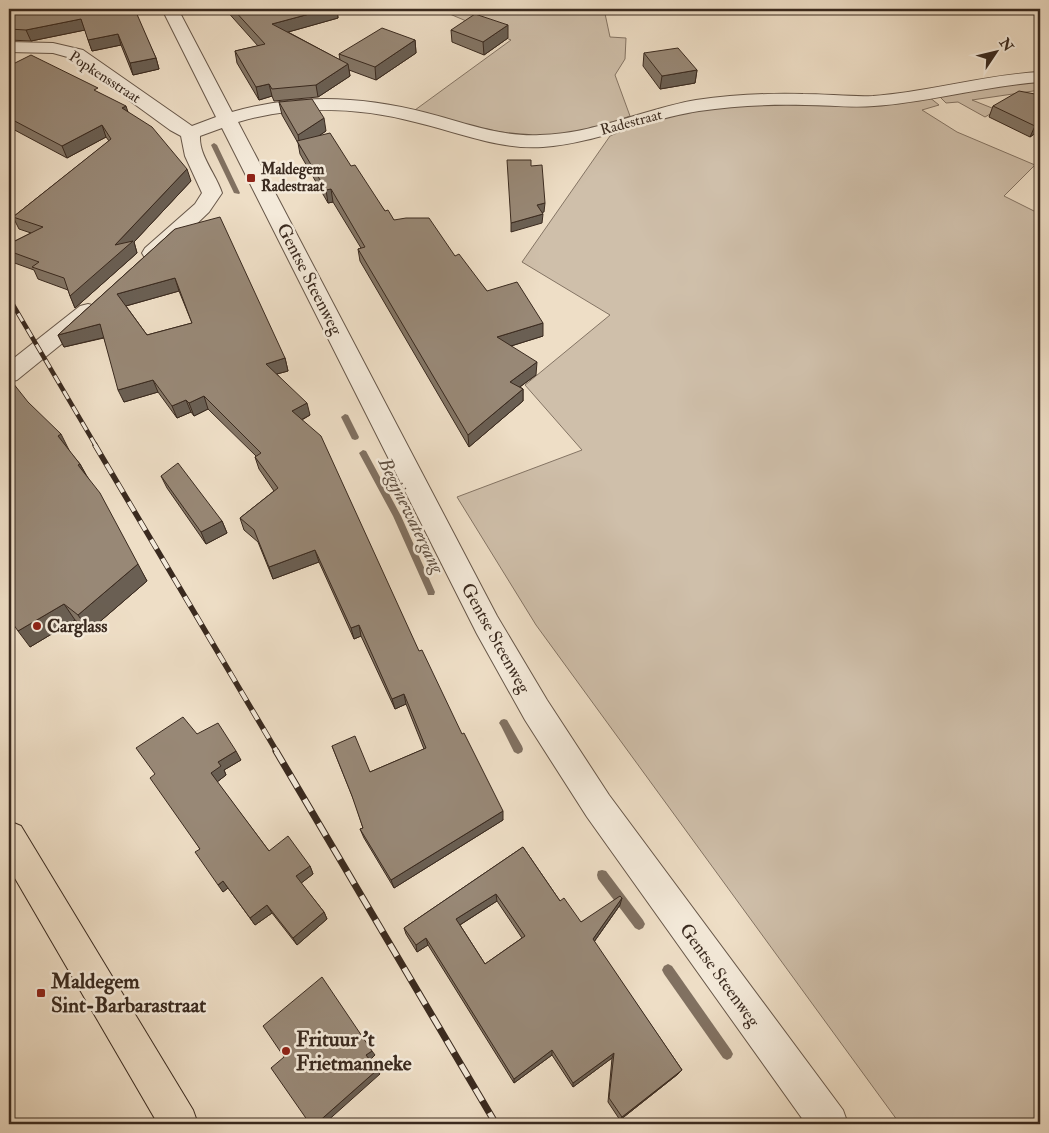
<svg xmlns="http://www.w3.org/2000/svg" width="1049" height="1133" font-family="'IM FELL Double Pica',serif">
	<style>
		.green { fill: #cfbfaa; stroke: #847464 }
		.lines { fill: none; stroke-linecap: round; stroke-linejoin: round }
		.stream { fill: #817161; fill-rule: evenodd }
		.minor-casing { stroke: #675749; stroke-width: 2 }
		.major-casing { stroke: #3a2a1f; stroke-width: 2 }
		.minor { fill: #f4eada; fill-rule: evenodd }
		.major { fill: #eedec6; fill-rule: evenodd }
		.rail-far2-casing { stroke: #3a2a1f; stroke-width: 4.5 }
		.rail-far1-casing { stroke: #3a2a1f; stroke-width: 5.5 }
		.rail-casing { stroke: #3a2a1f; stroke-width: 7 }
		.rail-far2 { stroke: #f4eada; stroke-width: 3; stroke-dasharray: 9; stroke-linecap: butt }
		.rail-far1 { stroke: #f4eada; stroke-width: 4; stroke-dasharray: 11; stroke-linecap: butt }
		.rail { stroke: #f4eada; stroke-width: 5; stroke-dasharray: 14; stroke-linecap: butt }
		.wall { fill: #837565; stroke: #3a2a1f; fill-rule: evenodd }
		.shaded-wall { fill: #6a5f53; stroke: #3a2a1f }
		.building { fill: #988876; stroke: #3a2a1f; fill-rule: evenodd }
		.poi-dot { fill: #8f2418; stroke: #f4eada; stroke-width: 2 }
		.labels { text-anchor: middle; stroke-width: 5; stroke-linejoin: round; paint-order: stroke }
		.far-street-label { font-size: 15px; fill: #3a2a1f; stroke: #f4eada }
		.far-poi-label { font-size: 15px; font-weight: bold; fill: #3a2a1f; stroke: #f4eada; text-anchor: start }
		.street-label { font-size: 18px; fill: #3a2a1f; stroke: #f4eada }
		.poi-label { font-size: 18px; font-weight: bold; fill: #3a2a1f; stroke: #f4eada; text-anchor: start }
		.water-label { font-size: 19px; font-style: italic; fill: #5e4e40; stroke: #f4eada }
		.near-poi-label { font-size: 21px; font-weight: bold; fill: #3a2a1f; stroke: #f4eada; text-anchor: start }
	</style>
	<rect width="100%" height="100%" fill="#eedec6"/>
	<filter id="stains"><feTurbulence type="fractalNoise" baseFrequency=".004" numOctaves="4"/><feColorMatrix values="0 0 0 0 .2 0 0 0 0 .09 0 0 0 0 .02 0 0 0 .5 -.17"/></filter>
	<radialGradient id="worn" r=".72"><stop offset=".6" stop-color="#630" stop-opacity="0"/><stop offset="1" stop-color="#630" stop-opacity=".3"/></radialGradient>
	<g class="green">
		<path d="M 438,9 L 604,9 L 610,37 L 626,38 L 625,59 L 615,75 L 630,116 C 611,123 591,131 571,134 C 517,142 466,124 415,110 L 511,40 Z"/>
		<polygon points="1040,79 1040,90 972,100 997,110 985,117 958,102 946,103 938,95 1010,82"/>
		<polygon points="929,97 939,105 922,110 957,132 1035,165 1004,196 1040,214 1040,1124 900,1124 536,625 457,497 582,450 525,385 610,315 522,262 610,136 638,124 713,107"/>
	</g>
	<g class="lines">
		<g class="stream">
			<polygon points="214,143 217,145 240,193 239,194 234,193 211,145"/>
			<polygon points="345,414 348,415 359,437 358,439 355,440 352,439 341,417"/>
			<polygon points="363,450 366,451 401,516 435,592 434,595 428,595 427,592 393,516 359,453"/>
			<polygon points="504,719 507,720 522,746 523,749 522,752 518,754 514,752 501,726 499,723 501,720"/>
			<polygon points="602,870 606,871 643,920 645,924 643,928 639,930 635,928 598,879 597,875 598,871"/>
			<polygon points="668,964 672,966 731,1050 733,1054 731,1058 727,1060 723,1058 664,974 662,970 664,966"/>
		</g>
		<g class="minor-casing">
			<g id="minor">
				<path d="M 162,9 L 178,9 L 232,112 C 297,93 363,96 427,113 C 465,123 501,137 540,135 C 594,134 644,109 696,100 C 731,95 768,93 803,94 C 827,94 850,97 873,96 C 929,92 984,75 1040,72 L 1040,82 C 984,86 930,102 874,106 C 851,108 828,105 805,105 C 769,104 733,106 699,111 C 646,119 597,143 543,147 C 499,150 458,132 415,122 C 357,107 296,105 238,122 L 497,616 L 547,700 L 609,795 L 843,1110 L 848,1124 L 806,1124 L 587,817 L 525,720 L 477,634 L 222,128 L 200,136 C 199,156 216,174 222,193 L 209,212 L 161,258 L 153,260 L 145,258 L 142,253 L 145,248 L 195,204 L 202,193 L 185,156 L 181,136 L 170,130 L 71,58 L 53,53 L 9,52 L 9,42 L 53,43 L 83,50 L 192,126 L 216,117 Z"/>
				<polygon points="88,304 96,306 99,311 96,316 17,380 9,382 9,362 80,306"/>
			</g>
		</g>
		<g class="major-casing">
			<polygon id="major" points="9,821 21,826 193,1110 198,1124 158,1124 9,868"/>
		</g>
		<use href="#minor" class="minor"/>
		<use href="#major" class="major"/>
		<g class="rail-far2-casing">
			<polyline id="rail-far2" points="9,298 96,446"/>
		</g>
		<g class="rail-far1-casing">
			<polyline id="rail-far1" points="95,445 277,752"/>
		</g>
		<g class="rail-casing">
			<polyline id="rail" points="276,751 496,1124"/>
		</g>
		<use href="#rail-far2" class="rail-far2"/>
		<use href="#rail-far1" class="rail-far1"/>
		<use href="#rail" class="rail"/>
	</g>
	<g class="wall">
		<polygon points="9,9 133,9 156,58 159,69 133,75 121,45 92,51 85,30 31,41 9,40 9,41"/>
		<polygon points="225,9 337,9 338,18 288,32 340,60 339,54 415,40 416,53 376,80 349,70 350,76 318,97 274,101 272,96 259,100 237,63 235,51 258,46"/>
		<polygon points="451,30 508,38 484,55 452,42"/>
		<polygon points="644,53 697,70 695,83 660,89 643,66"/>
		<polygon points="9,66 99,93 128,112 191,181 134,242 137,253 75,308 68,290 38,279 34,270 9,261 9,244 31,233 19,229 13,217 109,141 106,137 67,158 9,127"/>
		<polygon points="1040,95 1040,130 1030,137 989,117 993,106"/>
		<polygon points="279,102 326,131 320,135 351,166 385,211 394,220 455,256 487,291 543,336 511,346 536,375 520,387 523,389 523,401 469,447 360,261 358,249 361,248 333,202 328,203 300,154 298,143 282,115"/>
		<path d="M 175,229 L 285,358 L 288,371 L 277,374 L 310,415 L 302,420 L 503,820 L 394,888 L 364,838 L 360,829 L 363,828 L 355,803 L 332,746 L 370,772 L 424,749 L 406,704 L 395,709 L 361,636 L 354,639 L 319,562 L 273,579 L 258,542 L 244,530 L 240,518 L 274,491 L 259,469 L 255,457 L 256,456 L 208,409 L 194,416 L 191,412 L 177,418 L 158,392 L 124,402 L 104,338 L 64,347 L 58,335 ZM 179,291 L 192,323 L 147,335 L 126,306 Z"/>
		<polygon points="28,402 80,464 147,581 89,631 75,620 30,647"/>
		<polygon points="161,476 222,521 227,533 206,544 167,488"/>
		<polygon points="197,734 241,760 224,770 226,775 217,782 269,851 310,866 313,874 301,883 324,912 327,919 297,945 272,913 255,925 228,888 223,892 200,849 155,774"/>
		<path d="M 523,847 L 560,901 L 581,922 L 620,905 L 594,942 L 682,1070 L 678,1074 L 620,1120 L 608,1102 L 612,1058 L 573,1087 L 552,1055 L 514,1083 L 428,945 L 417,952 L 406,934 L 404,928 ZM 497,901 L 522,938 L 485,964 L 460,925 Z"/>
	</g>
	<g class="shaded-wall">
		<polygon points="328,9 337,9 338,18 274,36 272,24"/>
		<polygon points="81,19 85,30 31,41 26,30"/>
		<polygon points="508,25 508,38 484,55 483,42"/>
		<polygon points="118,34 121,45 92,51 88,40"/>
		<polygon points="415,40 416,53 376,80 375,67"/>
		<polygon points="156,58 159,69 133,75 130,63"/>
		<polygon points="348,64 350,76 318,97 316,85"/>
		<polygon points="697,70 695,83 660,89 662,76"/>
		<polygon points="269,84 272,96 259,100 256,87"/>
		<polygon points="126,106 130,118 122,108"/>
		<polygon points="324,118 326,131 301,148 300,146 298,135"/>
		<polygon points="1040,123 1040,130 1030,137 1035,126"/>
		<polygon points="102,125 106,137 67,158 62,146"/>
		<polygon points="187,169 191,181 134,242 137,253 75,308 70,296 115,245"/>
		<polygon points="331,189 333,202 328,203 326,190"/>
		<polygon points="545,203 544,212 537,214 537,205"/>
		<polygon points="543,214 542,223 511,232 511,223"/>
		<polygon points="175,278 179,291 122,307 117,294"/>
		<polygon points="543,323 543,336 498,350 497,337"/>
		<polygon points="100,324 106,337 64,347 58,335"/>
		<polygon points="285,358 288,371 269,376 266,364"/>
		<polygon points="537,362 536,375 510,394 510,382"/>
		<polygon points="153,380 158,392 124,402 118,390"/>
		<polygon points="523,389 523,401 469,447 468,435"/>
		<polygon points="204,396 208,409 194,416 189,403"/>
		<polygon points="186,400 191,412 177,418 172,406"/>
		<polygon points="307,403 310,415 295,423 292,411"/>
		<polygon points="61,434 70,452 58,436"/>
		<polygon points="80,464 89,481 78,465"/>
		<polygon points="222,521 227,533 206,544 201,532"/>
		<polygon points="315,550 319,562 273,579 269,567"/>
		<polygon points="138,564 147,581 89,631 78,615"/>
		<polygon points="64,604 75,620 30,647 18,631"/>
		<polygon points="359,625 361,636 354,639 351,628"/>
		<polygon points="404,694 406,704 395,709 392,699"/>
		<polygon points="236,751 241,760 224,770 226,775 217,782 211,773 218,762"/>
		<polygon points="503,811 503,820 394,888 391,880"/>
		<polygon points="310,866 313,874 300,884 296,876"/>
		<polygon points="223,881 228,888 223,892 218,885"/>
		<polygon points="496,894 497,901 458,926 456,919"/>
		<polygon points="622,898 620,905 591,946 593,939"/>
		<polygon points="267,905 272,913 255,925 250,918"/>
		<polygon points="324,912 327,919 297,945 293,938"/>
		<polygon points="426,938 428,945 417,952 416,945"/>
		<polygon points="552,1050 552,1055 514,1083 514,1079"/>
		<polygon points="372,1051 375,1055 370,1060 366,1055"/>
		<polygon points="614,1053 612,1058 573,1087 573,1083"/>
		<polygon points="377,1070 380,1074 324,1124 316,1124"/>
		<polygon points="682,1070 678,1074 620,1120 622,1117"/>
	</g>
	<g class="building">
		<polygon points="9,9 133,9 136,12 156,58 130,63 118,34 88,40 81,19 26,30 9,29"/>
		<polygon points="233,9 328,9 272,24 348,64 316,85 272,89 269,84 256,87 235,51 265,44"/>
		<polygon points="475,14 508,25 483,42 451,30"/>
		<polygon points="382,28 415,40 375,67 339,54"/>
		<polygon points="678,48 697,70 662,76 644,53"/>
		<polygon points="31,55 98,88 94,90 126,106 122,108 152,127 187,169 115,245 133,241 70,296 64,278 32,267 39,262 9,251 9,244 43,227 13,217 111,139 102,125 62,146 9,118 9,66"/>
		<polygon points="1019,91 1040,95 1040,123 1035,126 993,106"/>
		<polygon points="312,99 324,118 298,135 279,102"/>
		<polygon points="330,133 351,166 355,165 385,211 388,210 394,220 406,218 429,218 455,256 459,254 487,291 517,282 543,323 497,337 537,362 510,382 523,389 468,435 358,249 365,247 331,189 326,190 297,141"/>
		<polygon points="507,160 531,160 531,166 542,165 545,203 537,205 543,214 511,223"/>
		<path d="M 220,217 L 285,358 L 266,364 L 307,403 L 292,411 L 321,436 L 419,651 L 422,650 L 462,734 L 464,733 L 503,811 L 391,880 L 360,829 L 363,828 L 352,796 L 332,746 L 355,736 L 370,772 L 426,748 L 404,694 L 392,699 L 359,625 L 351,628 L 315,550 L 269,567 L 254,530 L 240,518 L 278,488 L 255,457 L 261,453 L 204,396 L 189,403 L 186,400 L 172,406 L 153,380 L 118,390 L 100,324 L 58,335 L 175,229 ZM 175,278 L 192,323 L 147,335 L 117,294 Z"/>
		<polygon points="9,378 28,402 61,434 58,436 80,464 78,465 100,493 138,564 78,615 64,604 18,631 9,618"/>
		<polygon points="178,463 222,521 201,532 161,476"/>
		<polygon points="183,717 197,734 218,723 236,751 218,762 221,766 211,773 269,851 288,836 310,866 296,876 324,912 293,938 267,905 250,918 223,881 218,885 195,852 200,849 150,778 155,774 136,748"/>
		<path d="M 523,847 L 560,901 L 564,898 L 581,922 L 620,896 L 622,898 L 593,939 L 682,1070 L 622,1117 L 609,1098 L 614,1053 L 573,1083 L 552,1050 L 514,1079 L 426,938 L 416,945 L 404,928 ZM 496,894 L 525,936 L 485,964 L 456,919 Z"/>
		<polygon points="322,977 372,1051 366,1055 377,1070 316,1124 310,1124 271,1068 284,1057 263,1026"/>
	</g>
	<g class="poi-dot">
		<rect x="246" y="173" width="10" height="10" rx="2.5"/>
		<circle cx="37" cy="626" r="5"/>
		<rect x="36" y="988" width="10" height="10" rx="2.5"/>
		<circle cx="286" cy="1051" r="5"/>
	</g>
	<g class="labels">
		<g class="far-street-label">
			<text transform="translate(105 77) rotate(33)" y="5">Popkensstraat</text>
			<text transform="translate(631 122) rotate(-15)" y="5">Radestraat</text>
		</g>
		<g class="far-poi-label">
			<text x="261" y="174">Maldegem<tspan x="261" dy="17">Radestraat</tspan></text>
		</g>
		<g class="street-label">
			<text transform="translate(310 279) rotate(63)" y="6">Gentse Steenweg</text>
			<text transform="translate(496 638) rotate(61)" y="6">Gentse Steenweg</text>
			<text transform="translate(720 975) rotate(54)" y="6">Gentse Steenweg</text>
		</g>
		<g class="poi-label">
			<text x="47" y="632">Carglass</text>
		</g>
		<g class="water-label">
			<text transform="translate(412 515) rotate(64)" y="7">Begijnewatergang</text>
		</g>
		<g class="near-poi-label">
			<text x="51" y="988">Maldegem<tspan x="51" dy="24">Sint-Barbarastraat</tspan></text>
			<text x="296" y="1046">Frituur 't<tspan x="296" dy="24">Frietmanneke</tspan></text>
		</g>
	</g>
	<rect width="1049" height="1133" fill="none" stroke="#eedec6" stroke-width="30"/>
	<rect x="10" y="10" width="1029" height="1113" fill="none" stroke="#3a2a1f" stroke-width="2.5"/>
	<rect x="15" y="15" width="1019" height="1103" fill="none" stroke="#3a2a1f"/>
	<g transform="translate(996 52) rotate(55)" stroke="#f4eada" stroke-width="4" paint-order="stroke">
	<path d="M0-4L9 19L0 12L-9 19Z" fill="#3a2a1f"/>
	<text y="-8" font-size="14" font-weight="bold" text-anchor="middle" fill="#3a2a1f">N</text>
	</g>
	<rect width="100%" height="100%" filter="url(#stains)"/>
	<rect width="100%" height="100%" fill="url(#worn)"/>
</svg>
